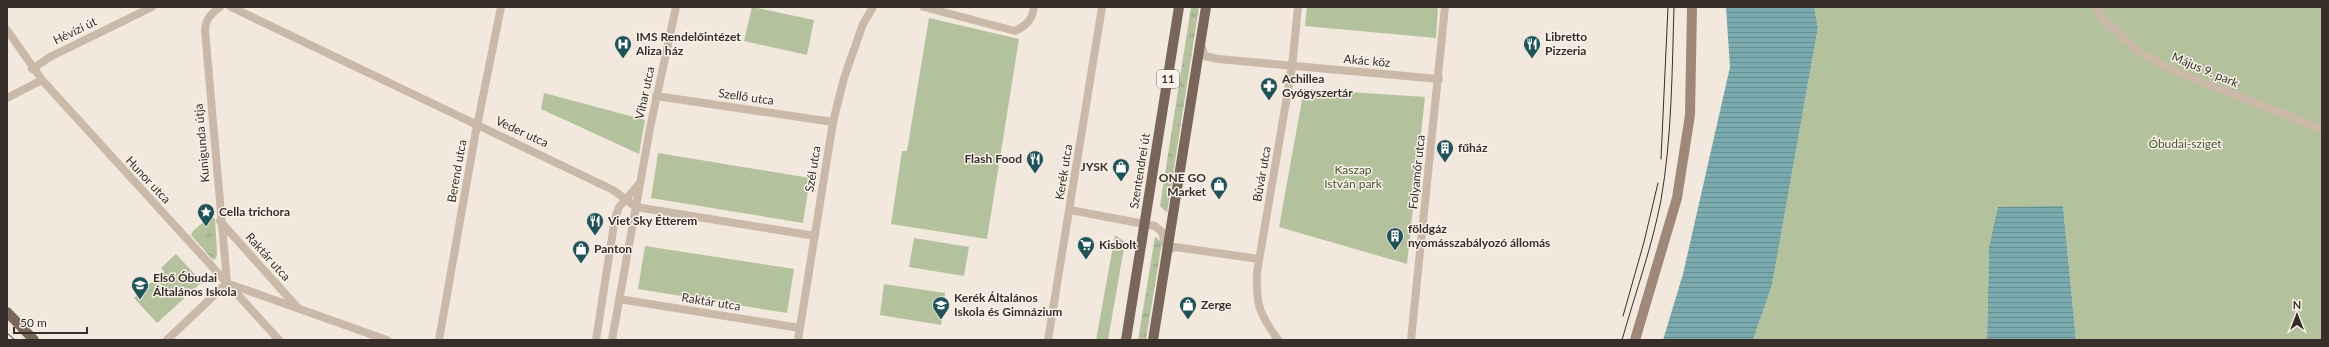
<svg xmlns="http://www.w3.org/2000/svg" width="2329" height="347" font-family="Lato,sans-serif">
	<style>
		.grass { fill: url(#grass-tufts) }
		.park { fill: #b4c19d }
		.water { fill: url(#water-rules) }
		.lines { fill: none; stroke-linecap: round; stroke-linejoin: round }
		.street { stroke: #cab9a9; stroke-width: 8 }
		.secondary { stroke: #9e887a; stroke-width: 10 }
		.primary { stroke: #79655a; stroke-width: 10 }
		.tram { stroke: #372e29; stroke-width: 1 }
		.labels { text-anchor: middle; stroke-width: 3; stroke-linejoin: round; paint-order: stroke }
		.shield { fill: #f9f2e9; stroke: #716963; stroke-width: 1 }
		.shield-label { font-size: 11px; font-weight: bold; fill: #372e29 }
		.street-label { font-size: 12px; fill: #372e29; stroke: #f9f2e9 }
		.poi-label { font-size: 12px; font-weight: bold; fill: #372e29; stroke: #f9f2e9; text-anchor: start }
		.park-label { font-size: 12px; fill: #45552d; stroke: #f9f2e9 }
	</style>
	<defs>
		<pattern id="grass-tufts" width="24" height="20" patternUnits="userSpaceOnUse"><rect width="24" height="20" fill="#b4c19d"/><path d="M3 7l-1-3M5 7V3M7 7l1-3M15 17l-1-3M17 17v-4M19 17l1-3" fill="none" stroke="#939d80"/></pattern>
		<pattern id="water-rules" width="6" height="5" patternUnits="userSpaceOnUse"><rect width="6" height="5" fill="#7cabaf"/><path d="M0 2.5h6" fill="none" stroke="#668c8e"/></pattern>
	</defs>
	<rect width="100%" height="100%" fill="#f2e8dd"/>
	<g class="grass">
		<polygon points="1191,7 1199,7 1167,213 1160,206"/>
		<polygon points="211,216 215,219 217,254 216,258 213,260 191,235 193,231"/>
		<polygon points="1155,237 1162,242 1146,340 1138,340"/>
	</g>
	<g class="park">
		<polygon points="752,7 814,20 807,55 744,41"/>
		<polygon points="1307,7 1438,7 1436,38 1305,26"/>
		<polygon points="1814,7 2322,7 2322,340 2076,340 2063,206 1989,248 1987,340 1753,340 1772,285 1818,27"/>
		<polygon points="929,18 1019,39 987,239 891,224 902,151 907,151"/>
		<polygon points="1304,89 1425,97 1407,264 1279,227"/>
		<polygon points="544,93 645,120 639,154 541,109"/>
		<polygon points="658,153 810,178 803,223 651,198"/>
		<polygon points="1115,235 1125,242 1108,340 1096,340"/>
		<polygon points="914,238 969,247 964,276 909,267"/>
		<polygon points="645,246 794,269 787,313 638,289"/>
		<polygon points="176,254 202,282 157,323 134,298 164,271 161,268"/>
		<polygon points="884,284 945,293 941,325 880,315"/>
	</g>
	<g class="water">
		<polygon points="1726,7 1814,7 1818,27 1772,285 1753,340 1663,340 1683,274 1730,67"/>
		<polygon points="2063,206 2076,340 1987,340 1989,248 1998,207"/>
	</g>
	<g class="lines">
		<g class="street">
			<path d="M 220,7 C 211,14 206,18 205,30 L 227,282"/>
			<polyline points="231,7 613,190 636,207 815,236"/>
			<path d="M 924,7 L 1015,31 C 1027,25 1032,20 1034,7"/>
			<polyline points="2095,7 2105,21 2139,52 2177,72 2322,129"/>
			<polyline points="7,30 42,80 279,340"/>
			<polyline points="1201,45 1205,56 1218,59 1439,79"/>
			<polyline points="32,69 50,57 152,7"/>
			<polyline points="656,96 833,122"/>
			<polyline points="7,98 42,80"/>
			<polyline points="1070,210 1155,226 1162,232 1166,247"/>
			<polyline points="220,221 297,307"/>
			<polyline points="1167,254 1170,249 1175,247 1259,259"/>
			<polyline points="229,284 387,340"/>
			<polyline points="619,299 800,328"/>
			<polyline points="167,340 227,283"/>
			<polyline points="439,340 475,136 501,7"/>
			<polyline points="596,340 615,218 619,207 639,184"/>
			<polyline points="612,340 650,128 676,7"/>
			<polyline points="798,340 833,122 844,78 863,24 873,7"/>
			<polyline points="1048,340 1102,7"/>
			<path d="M 1278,340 C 1259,313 1256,306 1257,272 L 1292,67 L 1298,7"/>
			<polyline points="1411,340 1445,7"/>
		</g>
		<polyline class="secondary" points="1635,340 1677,198 1690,115 1692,7"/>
		<g class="primary">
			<polyline points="7,312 34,340"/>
			<polyline points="1126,340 1179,7"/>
			<polyline points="1153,340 1206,7"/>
		</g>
		<g class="tram">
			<polyline points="1661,159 1668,7"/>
			<polyline points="1623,316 1644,242 1658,183"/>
			<polyline points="7,333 15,340"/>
			<path d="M 1622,340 C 1635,294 1652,247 1661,200 C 1672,137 1672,71 1674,7"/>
		</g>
	</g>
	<defs>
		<g id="hospital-pin" transform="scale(0.9)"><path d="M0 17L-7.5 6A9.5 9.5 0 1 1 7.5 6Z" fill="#1f5358" stroke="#f9f2e9"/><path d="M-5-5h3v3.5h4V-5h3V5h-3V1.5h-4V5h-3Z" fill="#fff"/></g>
		<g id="restaurant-pin" transform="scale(0.9)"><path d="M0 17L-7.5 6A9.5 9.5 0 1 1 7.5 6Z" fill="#1f5358" stroke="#f9f2e9"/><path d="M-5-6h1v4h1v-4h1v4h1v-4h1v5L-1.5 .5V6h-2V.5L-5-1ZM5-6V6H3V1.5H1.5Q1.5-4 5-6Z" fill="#fff"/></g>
		<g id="pharmacy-pin" transform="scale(0.9)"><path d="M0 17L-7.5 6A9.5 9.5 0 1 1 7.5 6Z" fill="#1f5358" stroke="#f9f2e9"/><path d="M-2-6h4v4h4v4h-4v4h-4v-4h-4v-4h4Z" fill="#fff"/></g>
		<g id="building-pin" transform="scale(0.9)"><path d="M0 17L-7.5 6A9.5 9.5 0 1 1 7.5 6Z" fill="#1f5358" stroke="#f9f2e9"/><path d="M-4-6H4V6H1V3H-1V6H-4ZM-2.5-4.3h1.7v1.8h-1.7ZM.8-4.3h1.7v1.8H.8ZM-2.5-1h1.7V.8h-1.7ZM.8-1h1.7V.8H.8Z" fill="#fff"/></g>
		<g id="shop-pin" transform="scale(0.9)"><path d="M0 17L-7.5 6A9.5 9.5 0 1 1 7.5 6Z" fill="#1f5358" stroke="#f9f2e9"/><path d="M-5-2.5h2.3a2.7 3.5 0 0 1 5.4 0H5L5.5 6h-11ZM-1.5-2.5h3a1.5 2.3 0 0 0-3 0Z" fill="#fff"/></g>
		<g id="sight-pin" transform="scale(0.9)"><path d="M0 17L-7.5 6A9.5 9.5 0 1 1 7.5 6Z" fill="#1f5358" stroke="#f9f2e9"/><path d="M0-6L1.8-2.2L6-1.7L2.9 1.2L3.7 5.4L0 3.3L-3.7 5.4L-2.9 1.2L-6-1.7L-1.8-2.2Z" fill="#fff"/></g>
		<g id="supermarket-pin" transform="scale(0.9)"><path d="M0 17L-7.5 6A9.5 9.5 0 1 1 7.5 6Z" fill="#1f5358" stroke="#f9f2e9"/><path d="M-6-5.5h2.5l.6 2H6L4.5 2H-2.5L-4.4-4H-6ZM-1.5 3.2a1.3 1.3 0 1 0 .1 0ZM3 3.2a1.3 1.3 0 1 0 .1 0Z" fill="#fff"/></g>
		<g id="school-pin" transform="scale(0.9)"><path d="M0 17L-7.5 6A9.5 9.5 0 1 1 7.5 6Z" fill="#1f5358" stroke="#f9f2e9"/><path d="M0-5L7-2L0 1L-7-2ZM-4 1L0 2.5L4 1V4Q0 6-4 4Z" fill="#fff"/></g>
	</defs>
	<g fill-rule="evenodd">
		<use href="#hospital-pin" x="623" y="44"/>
		<use href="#restaurant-pin" x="1532" y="44"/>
		<use href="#pharmacy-pin" x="1269" y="86"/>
		<use href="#building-pin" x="1445" y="148"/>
		<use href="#restaurant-pin" x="1035" y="159"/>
		<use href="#shop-pin" x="1121" y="167"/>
		<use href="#shop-pin" x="1219" y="185"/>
		<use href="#sight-pin" x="206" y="212"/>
		<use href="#restaurant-pin" x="595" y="221"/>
		<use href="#building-pin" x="1395" y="236"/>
		<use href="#supermarket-pin" x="1086" y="245"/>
		<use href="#shop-pin" x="581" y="249"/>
		<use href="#school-pin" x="140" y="285"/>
		<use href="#school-pin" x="941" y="305"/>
		<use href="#shop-pin" x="1188" y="305"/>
	</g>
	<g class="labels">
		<rect class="shield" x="1157" y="70" width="22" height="18" rx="3"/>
		<g class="shield-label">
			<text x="1168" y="83">11</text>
		</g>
		<g class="street-label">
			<text transform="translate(75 31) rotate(-26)" y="4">Hévízi út</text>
			<text transform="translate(1367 61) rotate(5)" y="4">Akác köz</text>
			<text transform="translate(2205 70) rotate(23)" y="4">Május 9. park</text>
			<text transform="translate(645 93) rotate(-78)" y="4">Vihar utca</text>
			<text transform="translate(746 97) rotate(8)" y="4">Szellő utca</text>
			<text transform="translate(522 132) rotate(25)" y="4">Veder utca</text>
			<text transform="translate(202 143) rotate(-95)" y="4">Kunigunda útja</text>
			<text transform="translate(813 169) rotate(-81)" y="4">Szél utca</text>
			<text transform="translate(457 171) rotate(-80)" y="4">Berend utca</text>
			<text transform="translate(1140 171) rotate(-81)" y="4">Szentendrei út</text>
			<text transform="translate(1064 172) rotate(-81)" y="4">Kerék utca</text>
			<text transform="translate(1417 172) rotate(-84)" y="4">Folyamőr utca</text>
			<text transform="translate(1262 174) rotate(-80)" y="4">Búvár utca</text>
			<text transform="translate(148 180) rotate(47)" y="4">Hunor utca</text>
			<text transform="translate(268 257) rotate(48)" y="4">Raktár utca</text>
			<text transform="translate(711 302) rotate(9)" y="4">Raktár utca</text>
		</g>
		<g class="poi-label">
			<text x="636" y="41">IMS Rendelőintézet<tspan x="636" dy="14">Aliza ház</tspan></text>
			<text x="1545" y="41">Libretto<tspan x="1545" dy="14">Pizzeria</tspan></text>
			<text x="1282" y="83">Achillea<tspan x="1282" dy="14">Gyógyszertár</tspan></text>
			<text x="1458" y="152">fűház</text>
			<text x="1022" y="163" text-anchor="end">Flash Food</text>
			<text x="1108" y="171" text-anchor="end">JYSK</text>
			<text x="1206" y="182" text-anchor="end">ONE GO<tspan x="1206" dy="14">Market</tspan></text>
			<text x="219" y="216">Cella trichora</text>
			<text x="608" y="225">Viet Sky Étterem</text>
			<text x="1408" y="233">földgáz<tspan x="1408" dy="14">nyomásszabályozó állomás</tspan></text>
			<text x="1099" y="249">Kisbolt</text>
			<text x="594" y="253">Panton</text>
			<text x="153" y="282">Első Óbudai<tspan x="153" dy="14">Általános Iskola</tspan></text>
			<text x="954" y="302">Kerék Általános<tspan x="954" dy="14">Iskola és Gimnázium</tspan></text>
			<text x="1201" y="309">Zerge</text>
		</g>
		<g class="park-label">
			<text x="2185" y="148">Óbudai-sziget</text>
			<text x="1353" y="174">Kaszap<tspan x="1353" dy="14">István park</tspan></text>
		</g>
	</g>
	<rect width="2329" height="347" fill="none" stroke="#372e29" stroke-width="16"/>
	<g transform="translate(2297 315)" stroke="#f9f2e9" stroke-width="3" paint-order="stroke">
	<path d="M0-3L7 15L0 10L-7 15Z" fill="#372e29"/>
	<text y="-6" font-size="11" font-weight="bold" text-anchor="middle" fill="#372e29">N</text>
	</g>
	<path d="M14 327v6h73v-6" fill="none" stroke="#372e29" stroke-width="2"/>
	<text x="20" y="327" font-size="12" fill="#372e29" stroke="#f9f2e9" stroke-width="3" paint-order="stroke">50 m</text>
</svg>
